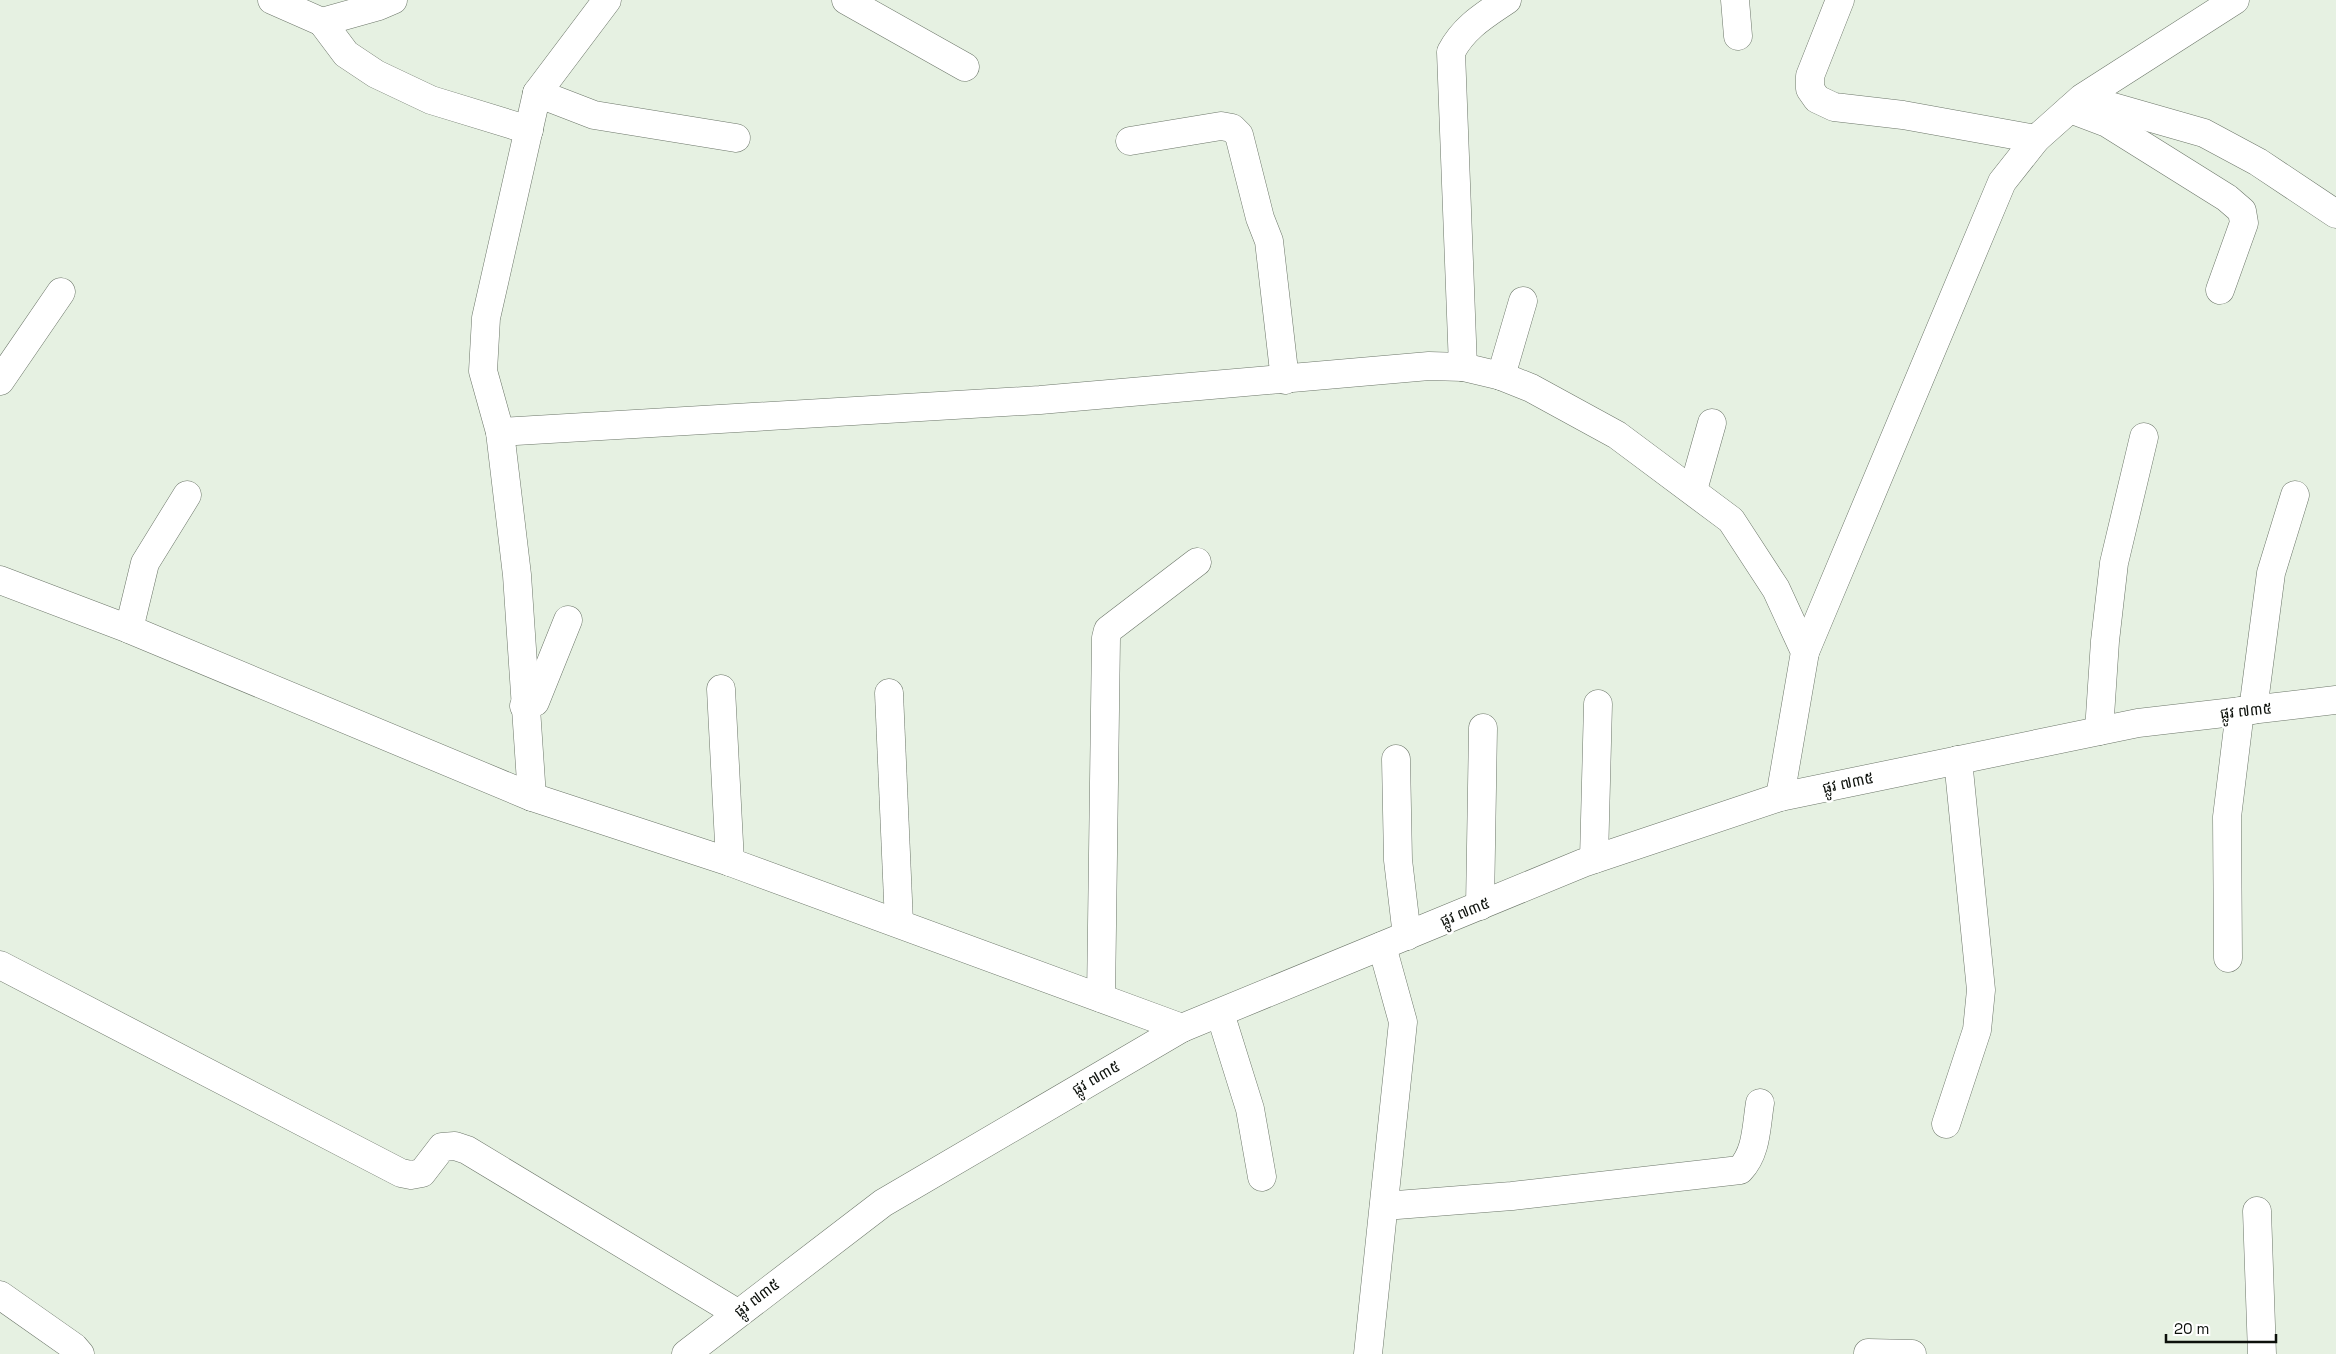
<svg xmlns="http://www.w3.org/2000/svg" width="2336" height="1354" font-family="'Space Grotesk','Noto Sans Khmer',sans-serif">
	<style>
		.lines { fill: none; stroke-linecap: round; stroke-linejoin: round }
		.minor-casing { stroke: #6c7669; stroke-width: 29 }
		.minor { stroke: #fff; stroke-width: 28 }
		.labels { text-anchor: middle; stroke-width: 5; stroke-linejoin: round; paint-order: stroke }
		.street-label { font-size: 15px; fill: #0c100b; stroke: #fff }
	</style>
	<rect width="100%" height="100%" fill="#e6f1e2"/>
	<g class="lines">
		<g class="minor-casing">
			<g id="minor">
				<polyline points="272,0 322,22 379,6 393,0"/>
				<polyline points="846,0 965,67"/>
				<polyline points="1735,0 1738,36"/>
				<polyline points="1840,0 1810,76 1810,89 1817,99 1834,107 1903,115 2036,139"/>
				<polyline points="322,22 346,54 376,74 431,100 529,130"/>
				<polyline points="537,93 594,115 736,138"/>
				<polyline points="2085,99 2204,133 2258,162 2336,214"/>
				<polyline points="2070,109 2107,123 2227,198 2242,211 2244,223 2220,290"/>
				<polyline points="1130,141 1221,126 1232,128 1239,135 1260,218 1269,241 1285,380"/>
				<path d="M 1463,367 L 1451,52 C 1464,27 1485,15 1507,0"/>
				<polyline points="1501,376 1523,301"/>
				<polyline points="0,381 61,292"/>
				<polyline points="500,432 1040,400 1429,366 1463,367 1501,376 1531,388 1617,435 1731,520 1776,589 1805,652 1780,797"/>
				<polyline points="1693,490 1712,423"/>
				<polyline points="0,580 129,629 532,797 730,862 1182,1028"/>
				<polyline points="129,629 145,563 187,495"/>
				<polyline points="1805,652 2002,182 2036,139 2082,98 2235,0"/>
				<polyline points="721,689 730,862"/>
				<polyline points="889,693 899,923"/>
				<polyline points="524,706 535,702 568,620"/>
				<polyline points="2253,710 2271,573 2295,495"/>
				<polyline points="2099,731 2105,641 2114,563 2144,437"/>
				<polyline points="1396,759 1398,860 1407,936"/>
				<polyline points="532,797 517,575 500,432 483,371 486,318 537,93 607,0"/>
				<polyline points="1594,859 1598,704"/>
				<polyline points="1480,906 1483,728"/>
				<polyline points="2228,958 2227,817 2240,711"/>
				<polyline points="0,965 401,1173 411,1175 422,1173 442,1147 455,1146 467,1150 737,1313"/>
				<polyline points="1101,998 1106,638 1108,630 1197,562"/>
				<polyline points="1220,1013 1250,1109 1262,1177"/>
				<polyline points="1946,1124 1977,1030 1981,990 1958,760"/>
				<path d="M 1384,1206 L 1512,1196 L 1740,1170 C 1757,1152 1756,1127 1760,1103"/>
				<polyline points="2257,1211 2262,1354"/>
				<polyline points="0,1295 74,1347 80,1354"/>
				<polyline points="1868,1353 1912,1354"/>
				<polyline points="686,1354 883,1203 1182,1028 1583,863 1780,797 2138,723 2336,700"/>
				<polyline points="1368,1354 1403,1022 1382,946"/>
			</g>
		</g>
		<use href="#minor" class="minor"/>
	</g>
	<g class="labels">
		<g class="street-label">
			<text transform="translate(2246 711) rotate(-6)" y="5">ផ្លូវ ៧៣៥</text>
			<text transform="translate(1848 783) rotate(-12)" y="5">ផ្លូវ ៧៣៥</text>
			<text transform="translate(1465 912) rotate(-22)" y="5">ផ្លូវ ៧៣៥</text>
			<text transform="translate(1096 1078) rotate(-30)" y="5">ផ្លូវ ៧៣៥</text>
			<text transform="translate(757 1298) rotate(-37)" y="5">ផ្លូវ ៧៣៥</text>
		</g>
	</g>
	<path d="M2166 1334v8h110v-8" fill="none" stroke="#0c100b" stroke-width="2.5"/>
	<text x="2174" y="1334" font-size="15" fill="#0c100b" stroke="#ffffff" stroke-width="4" paint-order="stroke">20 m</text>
</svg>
